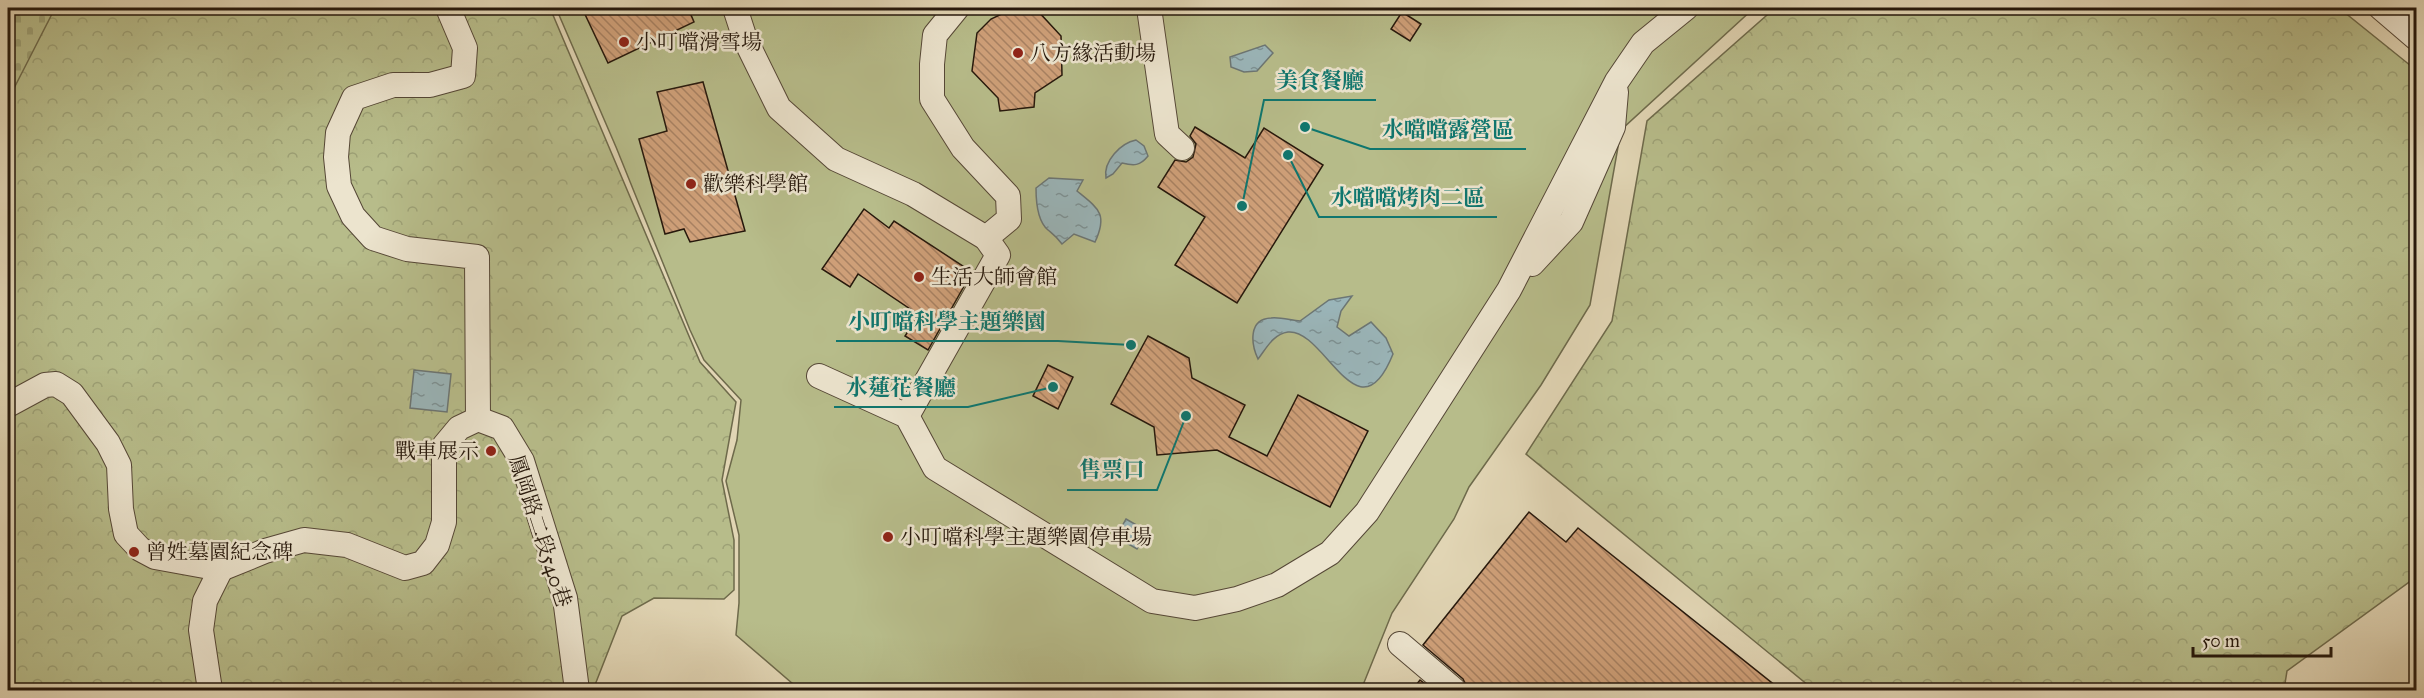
<svg xmlns="http://www.w3.org/2000/svg" width="2424" height="698" font-family="'IM FELL Great Primer','Noto Serif TC',serif">
	<style>
		.forest { fill: url(#forest-crowns); stroke: #6e6a4b; stroke-width: 1.5 }
		.cemetery { fill: url(#cemetery-stones); stroke: #6e6a4b; stroke-width: 1.5 }
		.green { fill: #b7bc8a; stroke: #6e6a4b; stroke-width: 1.5 }
		.water { fill: url(#water-ripples); stroke: #6c7674; stroke-width: 1.5 }
		.building { fill: url(#building-back-hatch); stroke: #26180c; stroke-width: 1.5 }
		.lines { fill: none; stroke-linecap: round; stroke-linejoin: round }
		.minor-casing { stroke: #554736; stroke-width: 26 }
		.minor { stroke: #ece4ce; stroke-width: 24 }
		.poi-dot { fill: #8f2418; stroke: #ece4ce; stroke-width: 2 }
		.labels { text-anchor: middle; stroke-width: 5; stroke-linejoin: round; paint-order: stroke }
		.poi-label { font-size: 21px; fill: #26180c; stroke: #ece4ce; text-anchor: start }
		.street-label { font-size: 21px; fill: #26180c; stroke: #ece4ce }
		.leader { fill: none; stroke: #0f766e; stroke-width: 2 }
		.callout-dot { fill: #0f766e; stroke: #ece4ce; stroke-width: 2 }
		.callout-label { font-size: 22px; text-anchor: middle; font-weight: bold; fill: #0f766e; stroke: #ece4ce; stroke-width: 5; stroke-linejoin: round; paint-order: stroke }
	</style>
	<defs>
		<pattern id="forest-crowns" width="20" height="18" patternUnits="userSpaceOnUse" patternTransform="scale(1.5)"><rect width="20" height="18" fill="#b7bc8a"/><path d="M2 6a3 3 0 1 1 6 0M12 15a3 3 0 1 1 6 0" fill="none" stroke="#9da176"/></pattern>
		<pattern id="cemetery-stones" width="16" height="16" patternUnits="userSpaceOnUse" patternTransform="scale(1.5)"><rect width="16" height="16" fill="#b7bc8a"/><path d="M2 7V4a2 2 0 0 1 4 0v3zM10 15v-3a2 2 0 0 1 4 0v3z" fill="#9da176"/></pattern>
		<pattern id="water-ripples" width="26" height="14" patternUnits="userSpaceOnUse" patternTransform="scale(1.5)"><rect width="26" height="14" fill="#9ab5b9"/><path d="M2 4q2-2 4 0t4 0M15 11q2-2 4 0t4 0" fill="none" stroke="#7d9295"/></pattern>
		<pattern id="building-back-hatch" width="6" height="6" patternUnits="userSpaceOnUse" patternTransform="scale(1.5)"><rect width="6" height="6" fill="#cfa079"/><path d="M-1 5l2 2M0 0l6 6M5-1l2 2" fill="none" stroke="#a88162"/></pattern>
	</defs>
	<rect width="100%" height="100%" fill="#e1d5b4"/>
	<filter id="stains"><feTurbulence type="fractalNoise" baseFrequency=".00333" numOctaves="4"/><feColorMatrix values="0 0 0 0 .2 0 0 0 0 .09 0 0 0 0 .02 0 0 0 .5 -.17"/></filter>
	<radialGradient id="worn" r=".72"><stop offset=".6" stop-color="#630" stop-opacity="0"/><stop offset="1" stop-color="#630" stop-opacity=".3"/></radialGradient>
	<g class="forest">
		<polygon points="8,8 550,8 700,362 736,402 722,480 734,540 734,590 724,599 654,598 622,616 593,690 8,690"/>
		<polygon points="1775,8 2339,8 2416,70 2416,577 2287,671 2284,690 1814,690 1526,454 1612,321 1647,121"/>
	</g>
	<polygon class="cemetery" points="8,8 55,8 8,100"/>
	<polygon class="green" points="556,8 1754,8 1621,130 1590,305 1541,385 1469,487 1454,519 1392,613 1361,690 800,690 736,635 739,603 739,535 726,481 737,440 741,400 704,360 690,330 616,147"/>
	<g class="water">
		<polygon points="1265,45 1273,53 1257,71 1244,72 1231,67 1230,57"/>
		<path d="M 1136,140 L 1144,146 L 1148,156 C 1140,166 1134,166 1122,163 L 1113,174 L 1106,178 C 1103,161 1121,143 1136,140 Z"/>
		<path d="M 1049,178 L 1083,180 L 1077,191 C 1099,209 1108,214 1095,242 L 1074,234 L 1062,244 C 1057,237 1054,235 1048,230 C 1037,221 1036,202 1036,188 Z"/>
		<path d="M 1352,296 L 1341,311 L 1337,327 L 1349,336 L 1371,322 L 1386,338 L 1393,354 C 1358,441 1325,328 1288,332 C 1273,334 1266,349 1258,359 C 1251,344 1248,319 1271,318 C 1280,317 1290,320 1300,321 L 1329,300 Z"/>
		<polygon points="414,370 451,374 447,412 410,408"/>
		<polygon points="1126,519 1147,531 1137,549 1116,537"/>
	</g>
	<g class="building">
		<polygon points="582,8 688,8 694,22 608,63"/>
		<polygon points="1010,10 1037,10 1061,36 1062,75 1035,93 1034,107 1000,111 998,98 972,71 977,33 991,19"/>
		<polygon points="1402,12 1421,24 1410,41 1391,29"/>
		<polygon points="703,82 745,231 690,242 684,229 665,234 639,139 667,131 657,92"/>
		<polygon points="1195,127 1245,158 1264,128 1323,165 1237,303 1175,265 1205,217 1158,187 1175,160 1186,162 1193,157 1196,144 1190,136"/>
		<polygon points="864,209 889,228 894,221 972,272 928,350 905,336 919,315 858,274 850,287 822,269"/>
		<polygon points="1148,336 1189,358 1192,378 1245,405 1229,437 1267,456 1298,395 1368,431 1330,507 1217,450 1157,455 1154,427 1111,404"/>
		<polygon points="1048,365 1073,377 1058,409 1033,396"/>
		<polygon points="1529,512 1566,542 1578,528 1781,690 1468,690 1463,679 1423,645"/>
		<polygon points="1420,680 1433,690 1412,690"/>
	</g>
	<g class="lines">
		<g class="minor-casing">
			<g id="minor">
				<polyline points="448,8 465,48 463,76 430,85 393,85 354,98 338,133 336,157 339,186 353,216 373,238 407,249 477,257 478,419"/>
				<polyline points="735,8 745,39 779,108 836,159 913,194 986,238 998,255 907,416"/>
				<polyline points="957,8 935,35 932,64 932,99 963,148 1008,196 1009,219 986,238"/>
				<polyline points="1149,8 1167,134 1182,148"/>
				<polyline points="2381,8 2416,38"/>
				<polyline points="1532,264 1571,222 1613,127 1616,92"/>
				<polyline points="819,376 907,416 935,468 1152,601 1195,608 1237,599 1277,585 1330,553 1367,512 1509,290 1617,81 1643,43 1686,8"/>
				<polyline points="8,405 45,385 56,384 72,394 108,443 119,465 121,509 126,534 140,549 155,557 221,569 265,551 304,540 347,545 405,568 423,563 437,545 444,522 444,446 459,428 478,419 502,428 522,461 565,598 577,690"/>
				<polyline points="1400,644 1454,690"/>
				<polyline points="210,690 201,630 205,601 221,569"/>
			</g>
		</g>
		<use href="#minor" class="minor"/>
	</g>
	<g class="poi-dot">
		<circle cx="624" cy="42" r="6"/>
		<circle cx="1018" cy="53" r="6"/>
		<circle cx="691" cy="184" r="6"/>
		<circle cx="919" cy="277" r="6"/>
		<circle cx="491" cy="451" r="6"/>
		<circle cx="888" cy="537" r="6"/>
		<circle cx="134" cy="552" r="6"/>
	</g>
	<g class="labels">
		<g class="poi-label">
			<text x="636" y="49">小叮噹滑雪場</text>
			<text x="1030" y="60">八方緣活動場</text>
			<text x="703" y="191">歡樂科學館</text>
			<text x="931" y="284">生活大師會館</text>
			<text x="479" y="458" text-anchor="end">戰車展示</text>
			<text x="900" y="544">小叮噹科學主題樂園停車場</text>
			<text x="146" y="559">曾姓墓園紀念碑</text>
		</g>
		<g class="street-label">
			<text transform="translate(540 531) rotate(72)" y="7">鳳岡路二段540巷</text>
		</g>
	</g>
	<path class="leader" d="M1242 206L1264 100H1376M1305 127L1370 149H1526M1288 155L1319 217H1497M1131 345L1058 341H836M1053 387L968 407H834M1186 416L1157 490H1067"/>
	<g class="callout-dot">
		<circle cx="1242" cy="206" r="6"/>
		<circle cx="1305" cy="127" r="6"/>
		<circle cx="1288" cy="155" r="6"/>
		<circle cx="1131" cy="345" r="6"/>
		<circle cx="1053" cy="387" r="6"/>
		<circle cx="1186" cy="416" r="6"/>
	</g>
	<g class="callout-label">
		<text x="1320" y="88">美食餐廳</text>
		<text x="1448" y="137">水噹噹露營區</text>
		<text x="1408" y="205">水噹噹烤肉二區</text>
		<text x="947" y="329">小叮噹科學主題樂園</text>
		<text x="901" y="395">水蓮花餐廳</text>
		<text x="1112" y="477">售票口</text>
	</g>
	<rect width="2424" height="698" fill="none" stroke="#e1d5b4" stroke-width="30"/>
	<rect x="9" y="9" width="2406" height="680" fill="none" stroke="#26180c" stroke-width="3"/>
	<rect x="15" y="15" width="2394" height="668" fill="none" stroke="#26180c" stroke-width="1.5"/>
	<path d="M2193 647v9h138v-9" fill="none" stroke="#26180c" stroke-width="3"/>
	<text x="2202" y="647" font-size="18" fill="#26180c" stroke="#ece4ce" stroke-width="4.5" paint-order="stroke">50 m</text>
	<rect width="100%" height="100%" filter="url(#stains)"/>
	<rect width="100%" height="100%" fill="url(#worn)"/>
</svg>
